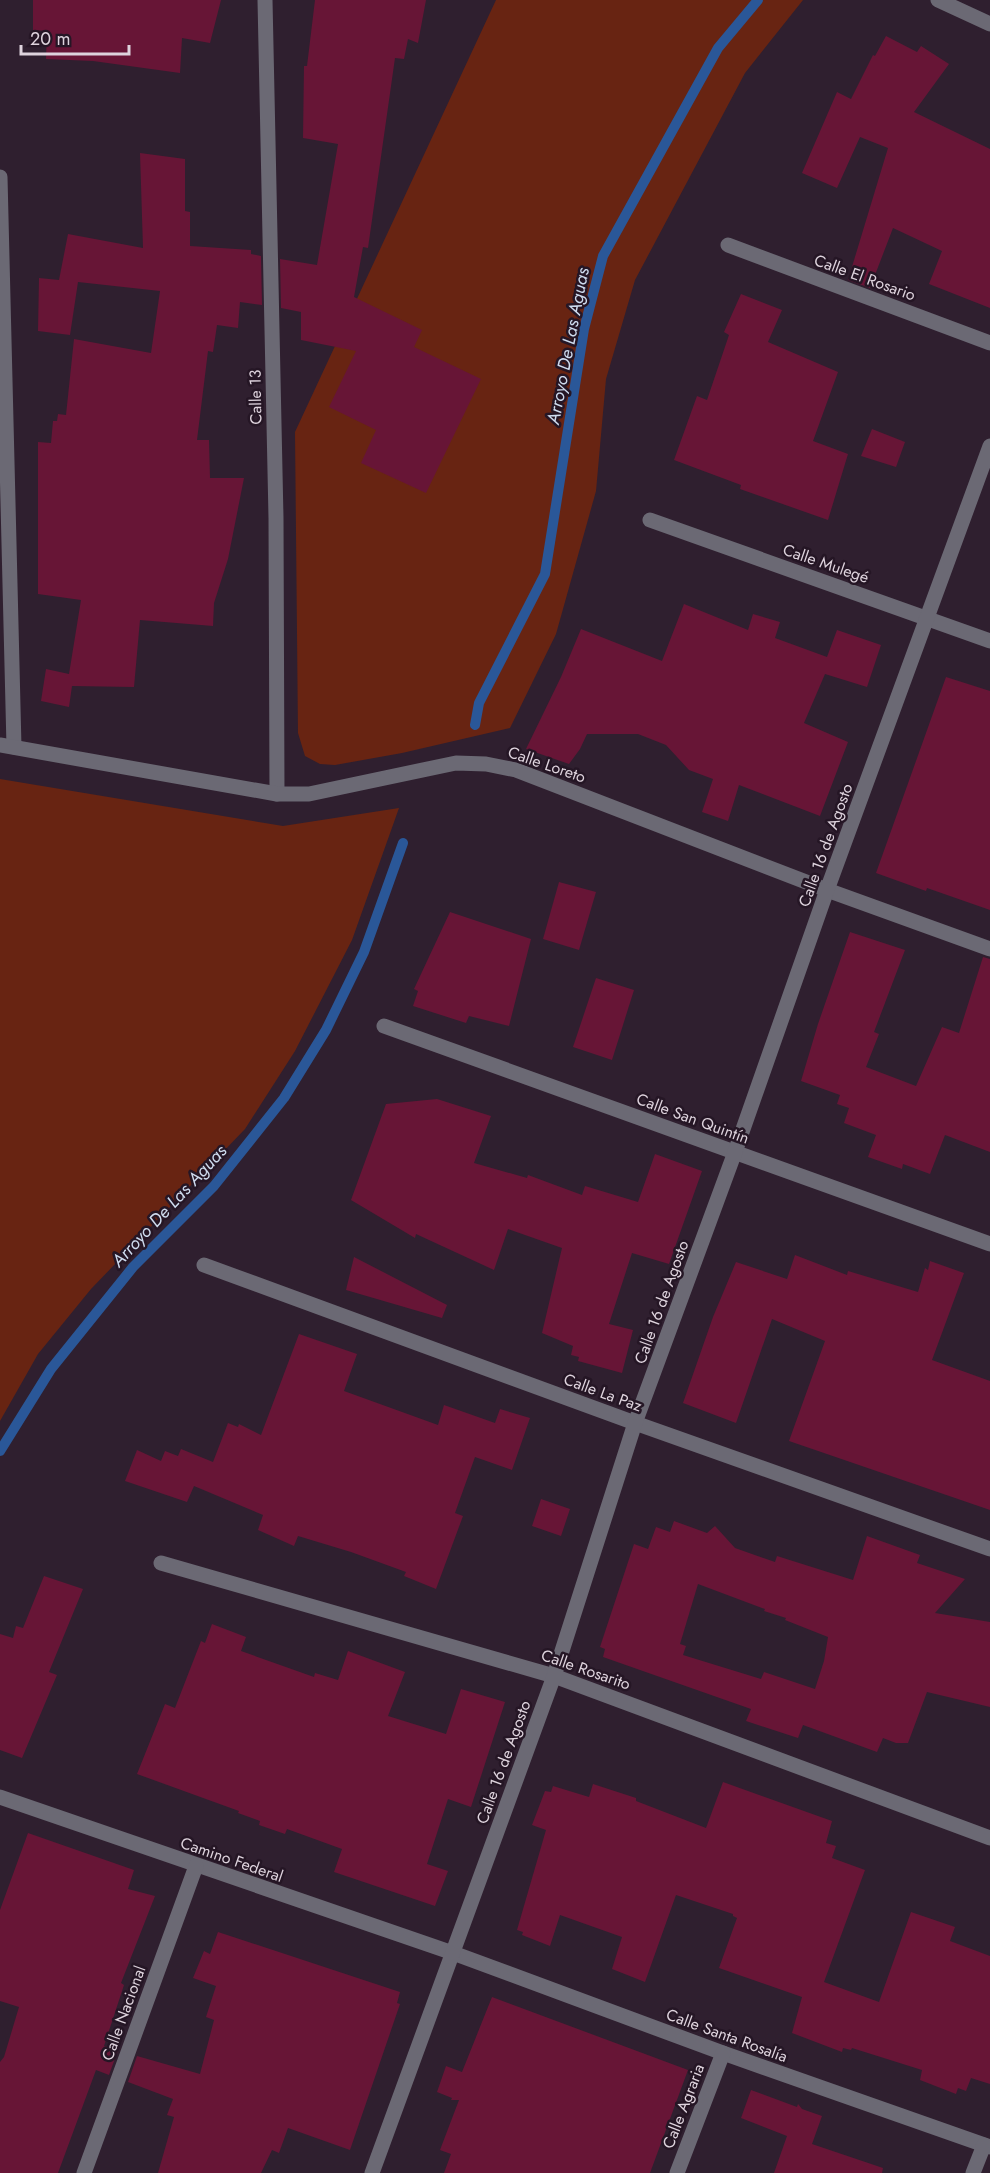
<svg xmlns="http://www.w3.org/2000/svg" width="990" height="2173" font-family="Jost,sans-serif">
	<style>
		.green { fill: #682412 }
		.lines { fill: none; stroke-linecap: round; stroke-linejoin: round }
		.stream { stroke: #2a5798; stroke-width: 10 }
		.building { fill: #671536; fill-rule: evenodd }
		.minor { stroke: #6b6974; stroke-width: 15 }
		.labels { text-anchor: middle; stroke-width: 5; stroke-linejoin: round; paint-order: stroke }
		.street-label { font-size: 16px; fill: #ded3dd; stroke: #251625 }
		.water-label { font-size: 18px; font-style: italic; fill: #cedaed; stroke: #251625 }
	</style>
	<rect width="100%" height="100%" fill="#2f1f2f"/>
	<g class="green">
		<polygon points="496,0 803,0 745,73 635,280 606,379 596,491 556,634 510,728 402,753 335,765 320,764 305,756 298,733 295,432"/>
		<polygon points="0,779 283,826 399,808 352,940 295,1051 245,1129 91,1289 38,1354 0,1421"/>
	</g>
	<g class="lines">
		<g class="stream">
			<polyline points="475,725 479,703 545,574 584,329 603,256 718,48 758,0"/>
			<polyline points="0,1451 51,1369 133,1267 214,1186 284,1098 326,1030 364,952 403,843"/>
		</g>
	</g>
	<g class="building">
		<polygon points="33,0 221,0 210,43 182,38 180,73 93,61 46,59 47,31 33,30"/>
		<polygon points="315,0 426,0 418,43 408,39 404,59 395,58 368,248 363,247 354,297 422,330 414,347 481,379 426,493 361,463 376,430 329,407 356,351 301,340 301,312 281,308 280,259 317,265 338,144 303,138 304,66 307,66"/>
		<polygon points="886,36 917,52 921,46 949,64 914,112 990,149 990,308 929,284 942,251 893,228 870,288 848,280 888,148 860,137 837,188 802,173 837,92 851,99 873,55 875,56"/>
		<polygon points="140,153 185,159 185,211 190,212 190,246 251,250 251,254 261,256 262,305 240,302 238,328 217,325 213,352 208,351 197,440 209,440 210,478 244,478 228,559 214,603 213,626 140,620 134,687 72,686 69,707 41,701 46,669 69,674 81,600 38,594 38,442 51,443 53,421 57,421 58,414 66,415 74,339 151,353 160,291 78,282 70,335 38,331 39,278 59,280 68,234 143,248"/>
		<polygon points="741,294 782,310 768,342 838,372 813,441 848,454 828,520 740,489 741,485 674,460 697,396 707,400 729,335 724,332"/>
		<polygon points="872,429 905,442 896,467 861,456"/>
		<polygon points="684,604 748,630 753,614 780,622 775,638 827,657 837,630 881,645 867,687 825,674 804,723 848,742 820,816 739,785 728,821 702,812 713,779 689,770 666,745 638,734 587,734 580,749 569,764 526,749 561,677 581,629 662,661"/>
		<polygon points="946,677 990,691 990,910 927,888 926,891 876,873"/>
		<polygon points="559,882 596,892 579,950 543,939"/>
		<polygon points="450,912 531,939 509,1026 469,1016 466,1023 413,1006 418,991 414,989"/>
		<polygon points="850,932 905,950 874,1032 879,1034 866,1067 916,1086 942,1027 959,1033 983,957 990,959 990,1152 945,1135 930,1174 903,1164 902,1169 868,1157 876,1135 844,1123 849,1108 837,1104 840,1095 801,1081 818,1024"/>
		<polygon points="596,978 634,990 612,1060 573,1047"/>
		<polygon points="437,1099 491,1116 474,1163 527,1178 528,1175 582,1195 585,1186 638,1202 655,1154 702,1171 669,1264 632,1253 609,1324 633,1330 622,1373 578,1361 579,1357 571,1355 573,1346 542,1333 562,1248 508,1229 494,1270 416,1234 415,1238 351,1200 386,1104"/>
		<polygon points="795,1255 847,1275 848,1271 918,1292 925,1268 928,1270 930,1261 964,1273 932,1360 990,1381 990,1510 789,1441 825,1341 772,1319 736,1423 683,1403 713,1317 736,1262 787,1279"/>
		<polygon points="354,1257 447,1305 442,1318 346,1290"/>
		<polygon points="299,1334 357,1354 344,1391 438,1425 444,1405 495,1423 500,1409 530,1418 512,1470 475,1457 455,1513 463,1516 436,1589 404,1576 406,1572 351,1552 298,1536 294,1546 258,1530 263,1515 194,1486 187,1502 125,1481 137,1450 161,1461 165,1451 178,1456 181,1449 213,1462 228,1423 238,1427 239,1424 261,1435"/>
		<polygon points="541,1499 570,1509 561,1536 532,1526"/>
		<path d="M 674,1521 L 707,1533 L 715,1526 L 735,1548 L 775,1562 L 777,1556 L 853,1580 L 867,1536 L 920,1555 L 917,1563 L 965,1579 L 935,1613 L 990,1622 L 990,1707 L 927,1692 L 908,1743 L 896,1743 L 883,1738 L 877,1752 L 803,1725 L 798,1738 L 746,1721 L 751,1709 L 603,1657 L 605,1649 L 600,1647 L 634,1544 L 648,1549 L 656,1527 L 670,1532 ZM 698,1584 L 765,1609 L 764,1611 L 786,1618 L 785,1620 L 828,1637 L 824,1661 L 815,1689 L 764,1672 L 761,1679 L 683,1655 L 686,1646 L 680,1644 Z"/>
		<polygon points="44,1576 83,1589 49,1672 57,1675 22,1758 0,1750 0,1634 13,1638 16,1626 23,1628"/>
		<polygon points="212,1624 246,1637 241,1651 314,1677 315,1673 338,1680 348,1651 405,1672 388,1716 446,1734 461,1689 505,1702 471,1807 448,1799 427,1864 448,1871 435,1906 334,1872 342,1849 287,1829 285,1834 259,1825 260,1821 238,1813 239,1811 137,1774 165,1704 175,1708 201,1641 205,1643"/>
		<polygon points="723,1782 832,1821 826,1843 836,1846 832,1858 865,1870 824,1982 879,2002 911,1912 955,1927 950,1941 990,1956 990,2084 971,2078 966,2091 958,2088 956,2094 920,2080 922,2070 852,2048 851,2050 843,2048 842,2052 792,2033 802,1997 719,1968 737,1918 733,1916 733,1914 676,1895 645,1982 612,1969 622,1937 560,1915 550,1946 522,1935 523,1932 517,1930 546,1830 532,1825 545,1791 551,1792 553,1786 589,1797 593,1784 636,1798 636,1801 706,1828"/>
		<polygon points="28,1833 134,1870 128,1889 155,1896 121,1983 124,1985 104,2046 118,2050 109,2075 96,2070 58,2173 0,2173 0,2062 4,2057 19,2007 0,2001 0,1910"/>
		<polygon points="218,1932 400,1992 397,2003 400,2004 350,2150 288,2128 279,2153 272,2150 261,2173 158,2173 174,2117 167,2115 173,2099 128,2082 137,2056 200,2074 214,2020 206,2017 216,1986 193,1978 204,1951 210,1954"/>
		<polygon points="492,1997 688,2070 650,2173 444,2173 451,2154 440,2150 459,2100 451,2100 452,2098 437,2092 446,2066 462,2072"/>
		<polygon points="751,2090 797,2107 798,2104 802,2109 822,2116 812,2144 883,2168 882,2173 774,2173 787,2136 741,2118"/>
	</g>
	<g class="lines">
		<g class="minor">
			<polyline points="265,0 276,518 277,794"/>
			<polyline points="938,0 990,24"/>
			<polyline points="0,177 14,747"/>
			<polyline points="728,245 990,343"/>
			<polyline points="650,520 990,641"/>
			<polyline points="0,745 277,794 309,794 456,763 486,764 516,770 827,890 990,949"/>
			<polyline points="384,1026 990,1244"/>
			<polyline points="204,1265 635,1423 990,1549"/>
			<polyline points="161,1563 554,1676 990,1838"/>
			<polyline points="0,1797 453,1953 723,2053 990,2147"/>
			<polyline points="84,2173 196,1866"/>
			<polyline points="372,2173 554,1676 635,1423 735,1152 827,890 990,446"/>
			<polyline points="677,2173 723,2053"/>
			<polyline points="973,2173 984,2145"/>
		</g>
	</g>
	<g class="labels">
		<g class="street-label">
			<text transform="translate(865 277) rotate(20)" y="6">Calle El Rosario</text>
			<text transform="translate(255 397) rotate(-91)" y="6">Calle 13</text>
			<text transform="translate(826 563) rotate(19)" y="6">Calle Mulegé</text>
			<text transform="translate(547 764) rotate(19)" y="6">Calle Loreto</text>
			<text transform="translate(825 845) rotate(-70)" y="6">Calle 16 de Agosto</text>
			<text transform="translate(693 1118) rotate(20)" y="6">Calle San Quintín</text>
			<text transform="translate(661 1302) rotate(-70)" y="6">Calle 16 de Agosto</text>
			<text transform="translate(603 1392) rotate(20)" y="6">Calle La Paz</text>
			<text transform="translate(586 1669) rotate(19)" y="6">Calle Rosarito</text>
			<text transform="translate(503 1762) rotate(-70)" y="6">Calle 16 de Agosto</text>
			<text transform="translate(232 1859) rotate(19)" y="6">Camino Federal</text>
			<text transform="translate(123 2013) rotate(-70)" y="6">Calle Nacional</text>
			<text transform="translate(727 2035) rotate(20)" y="6">Calle Santa Rosalía</text>
			<text transform="translate(683 2106) rotate(-69)" y="6">Calle Agraria</text>
		</g>
		<g class="water-label">
			<text transform="translate(568 346) rotate(-79)" y="6">Arroyo De Las Aguas</text>
			<text transform="translate(169 1206) rotate(-47)" y="6">Arroyo De Las Aguas</text>
		</g>
	</g>
	<path d="M21 45v9h108v-9" fill="none" stroke="#ded3dd" stroke-width="3"/>
	<text x="30" y="45" font-size="18" fill="#ded3dd" stroke="#251625" stroke-width="4.5" paint-order="stroke">20 m</text>
</svg>
